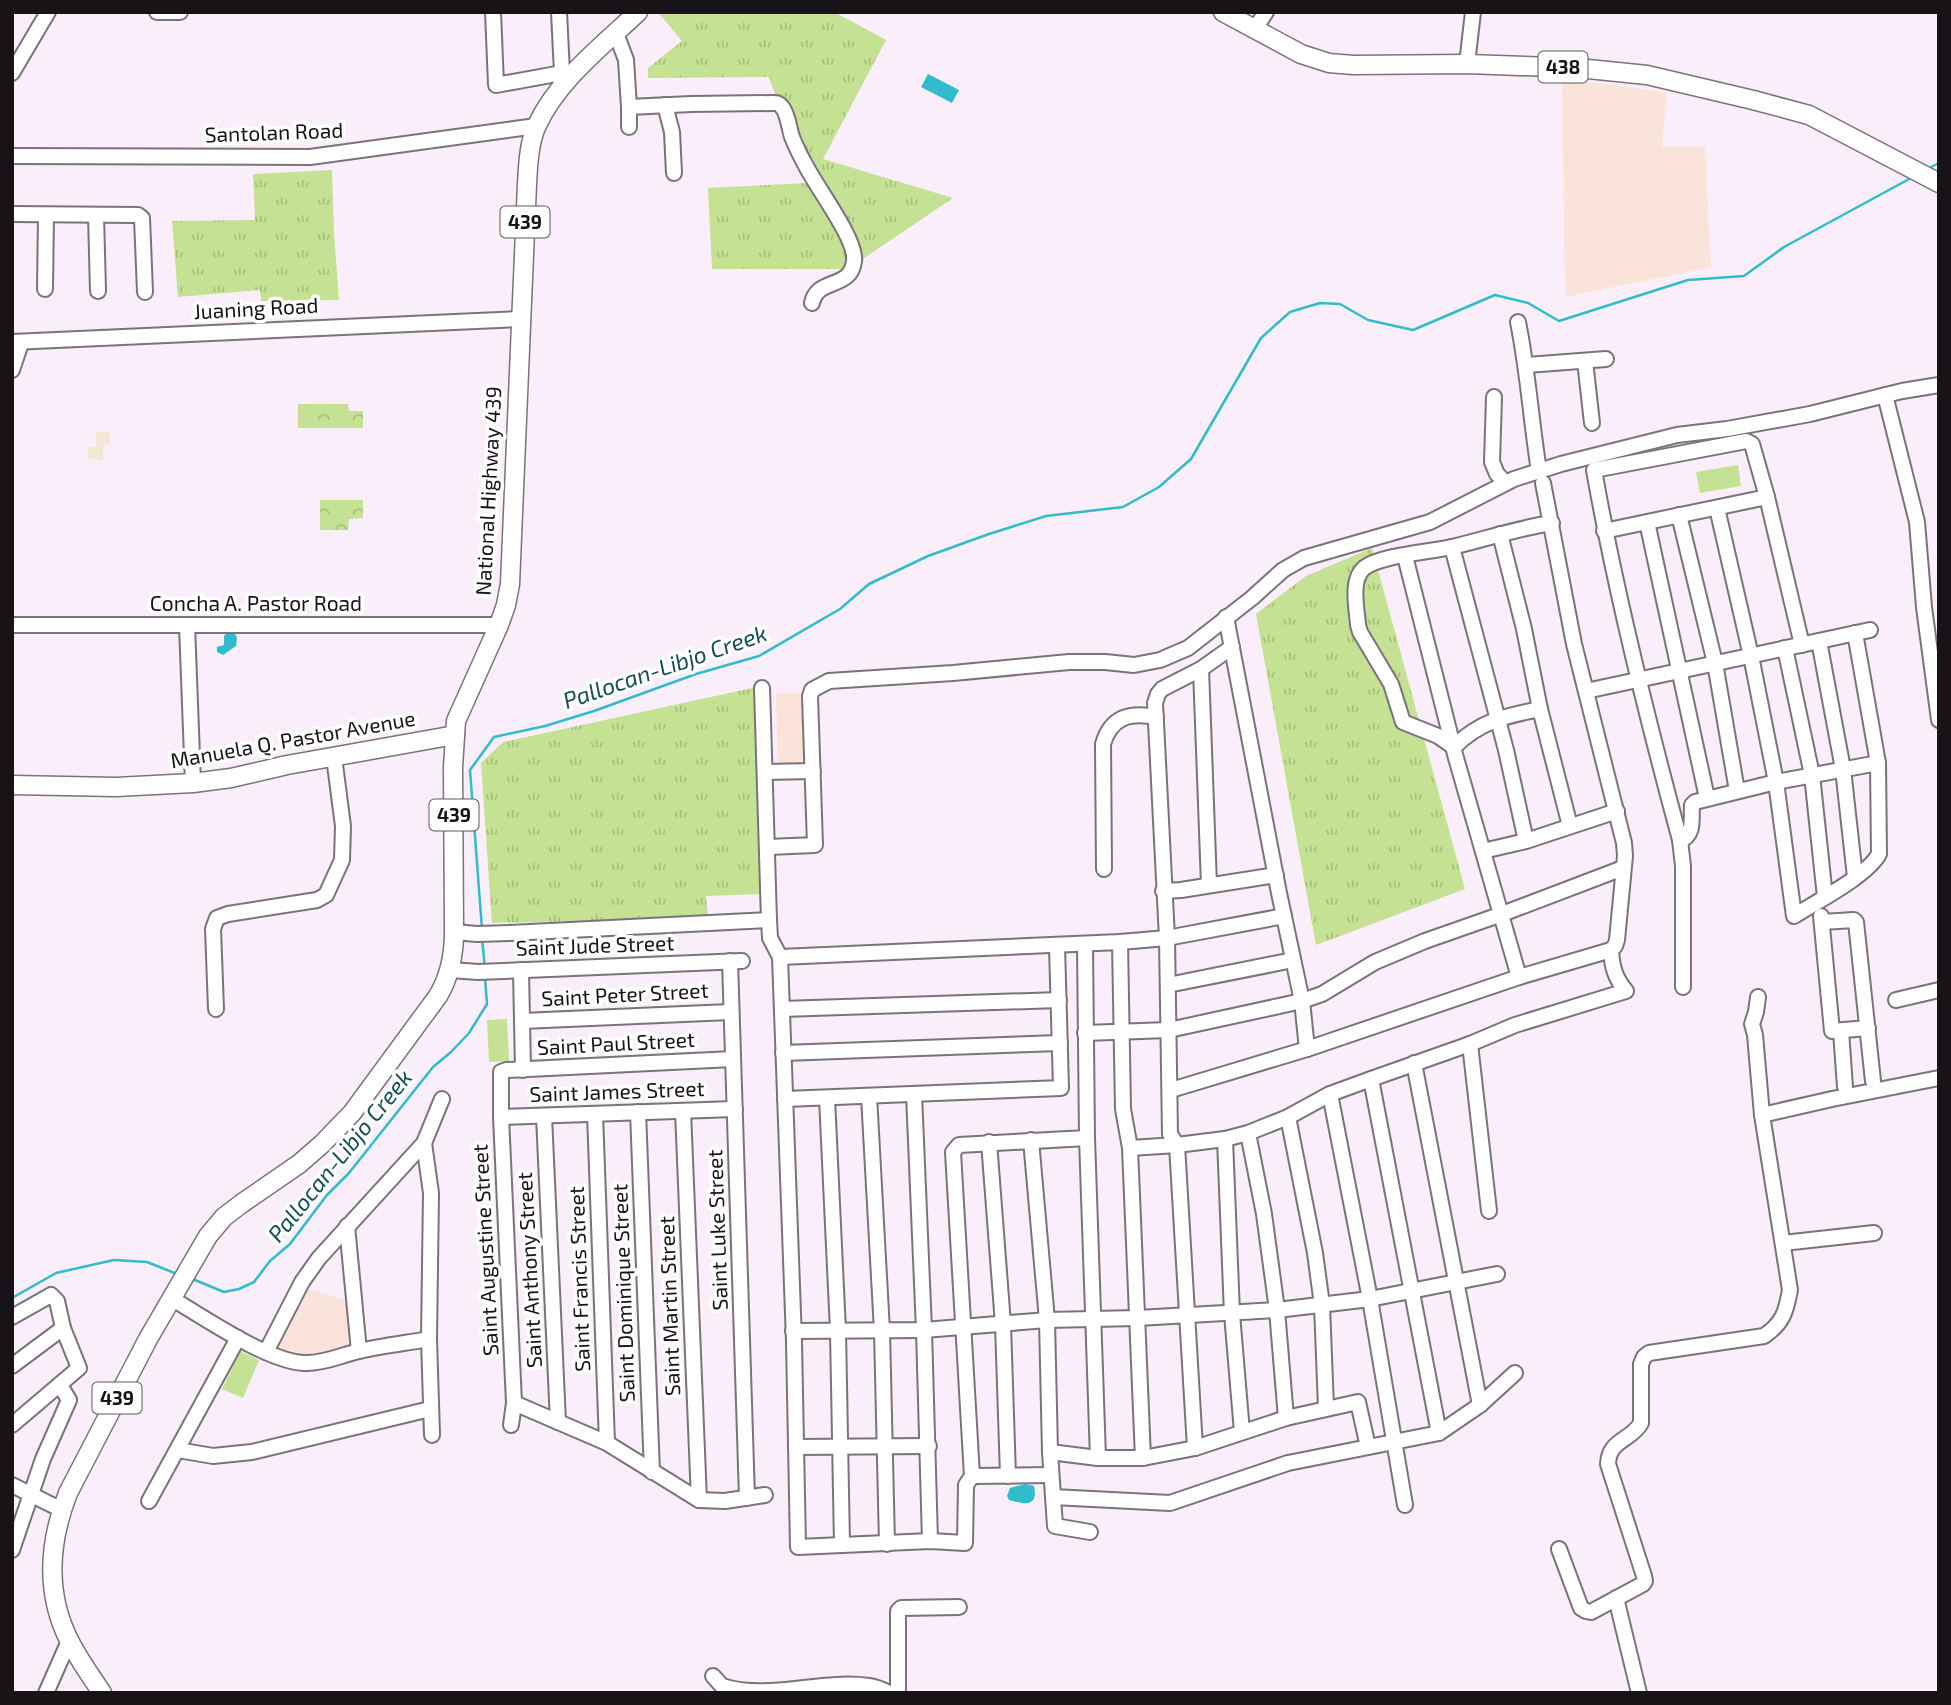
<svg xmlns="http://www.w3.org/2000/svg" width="1951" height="1705" font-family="'Exo 2',sans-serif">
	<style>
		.education { fill: #fae3d8 }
		.medical { fill: #f4e6d3 }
		.grass { fill: url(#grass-tufts) }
		.park { fill: url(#park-crowns) }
		.garden { fill: #c5e193 }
		.water { fill: #30bccd }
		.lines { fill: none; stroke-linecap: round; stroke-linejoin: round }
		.stream { stroke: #30bccd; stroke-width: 2.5 }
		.minor-casing { stroke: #7b727c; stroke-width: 18 }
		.major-casing { stroke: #7b727c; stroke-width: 21 }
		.minor { stroke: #fff; stroke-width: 14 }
		.major { stroke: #fff; stroke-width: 18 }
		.labels { text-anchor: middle; stroke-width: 7; stroke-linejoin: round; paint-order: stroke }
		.shield { fill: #fff; stroke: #5d5a5d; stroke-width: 2 }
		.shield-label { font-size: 19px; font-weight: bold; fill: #171317 }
		.street-label { font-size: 21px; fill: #171317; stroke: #fff }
		.water-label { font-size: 23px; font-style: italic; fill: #154e55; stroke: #fff }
	</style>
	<defs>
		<pattern id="grass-tufts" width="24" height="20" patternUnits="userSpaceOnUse" patternTransform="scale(1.75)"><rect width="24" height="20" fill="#c5e193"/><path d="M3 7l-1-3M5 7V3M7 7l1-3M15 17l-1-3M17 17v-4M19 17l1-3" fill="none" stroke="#a8c07e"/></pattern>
		<pattern id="park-crowns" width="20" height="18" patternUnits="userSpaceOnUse" patternTransform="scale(1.75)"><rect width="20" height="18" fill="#c5e193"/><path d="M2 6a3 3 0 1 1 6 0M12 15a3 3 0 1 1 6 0" fill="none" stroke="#a8c07e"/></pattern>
	</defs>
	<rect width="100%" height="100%" fill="#f9eef9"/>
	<g class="education">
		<polygon points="1562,81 1609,84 1667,93 1662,147 1705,147 1711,267 1565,297"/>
		<polygon points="776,693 808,693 812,765 778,767"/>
		<polygon points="309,1289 354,1303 355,1343 295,1359 277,1350"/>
	</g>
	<polygon class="medical" points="96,432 110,432 110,444 103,445 103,460 88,458 88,447 96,447"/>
	<g class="grass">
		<polygon points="658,12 834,12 886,40 823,159 953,198 848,269 712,269 708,188 807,183 769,77 648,78 648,68 682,41"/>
		<polygon points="332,170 334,233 339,300 261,301 260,290 178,297 172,221 255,220 253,174"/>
		<polygon points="1372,548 1465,889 1316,945 1256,614 1306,576"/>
		<polygon points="757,687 763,894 706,896 708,918 492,923 481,763 503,742"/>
	</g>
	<g class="park">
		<polygon points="298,404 348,404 349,411 363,411 363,428 298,428"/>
		<polygon points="320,500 363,500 363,518 349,519 348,530 320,530"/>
	</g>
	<g class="garden">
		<polygon points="1738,465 1741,486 1700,493 1696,472"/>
		<polygon points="507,1019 509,1061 489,1062 487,1020"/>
		<polygon points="240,1351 259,1360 243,1398 222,1389"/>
	</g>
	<g class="water">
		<polygon points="928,74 959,90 952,103 921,87"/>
		<polygon points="227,633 235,634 237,638 236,646 223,655 217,652 217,647 224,645 224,636"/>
		<path d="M 1025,1484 L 1034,1486 C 1039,1508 1023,1504 1009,1500 L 1007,1496 L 1010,1488 Z"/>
	</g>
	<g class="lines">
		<g class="stream">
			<polyline points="1929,168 1939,163"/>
			<polyline points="482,929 470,770 494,737 545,726 594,711 696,674 759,656 840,609 869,584 928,556 989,534 1046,516 1123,507 1159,487 1191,459 1261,338 1290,312 1320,303 1340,304 1368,320 1413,330 1495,295 1528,303 1559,321 1688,280 1744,276 1784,247 1911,178"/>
			<polyline points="482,939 485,968"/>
			<polyline points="190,1278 224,1292 239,1289 254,1282 270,1261 290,1244 327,1195 349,1173 433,1067 451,1052 469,1033 487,1004 485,978"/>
			<polyline points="12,1298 56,1273 114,1260 147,1262 177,1274"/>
		</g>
		<g class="minor-casing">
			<g id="minor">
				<polyline points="157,12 180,12"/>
				<polyline points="493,12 496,85 562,73 572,75"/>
				<polyline points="559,12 562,73"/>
				<polyline points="1254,30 1266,12"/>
				<path d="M 616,33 L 626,60 L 629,107 L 691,104 L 773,103 C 777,103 779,103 782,107 C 788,114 789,128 792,137 C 796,147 801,157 806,166 C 817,188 857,240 854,261 C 851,290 817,277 812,303"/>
				<polyline points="1467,64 1473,12"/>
				<polyline points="12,73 48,12"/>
				<polyline points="665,105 672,132 674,173"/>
				<polyline points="629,107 629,127"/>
				<polyline points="12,156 310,157 536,126"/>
				<polyline points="12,214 138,215 142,218 145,292"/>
				<polyline points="96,215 98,291"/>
				<polyline points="45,289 46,215"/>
				<path d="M 1518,322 C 1528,371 1531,421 1539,471"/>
				<polyline points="12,342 521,319"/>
				<polyline points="1585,361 1592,423"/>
				<polyline points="1527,365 1606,359"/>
				<polyline points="12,370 21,343"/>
				<polyline points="1885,395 1917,522 1924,607 1939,720"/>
				<polyline points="1494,397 1492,462 1497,474 1506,483"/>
				<path d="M 1717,508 L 1751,656 L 1776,782 L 1794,916 C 1816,902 1867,876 1879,854 L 1878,763 L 1855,633"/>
				<polyline points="1679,515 1715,663 1737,791"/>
				<polyline points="1647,522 1707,798"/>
				<polyline points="1604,531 1767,497"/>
				<polyline points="1500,534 1524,629 1540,709 1570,826"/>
				<polyline points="1452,547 1506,750 1526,841"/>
				<polyline points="1405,556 1456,758 1519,977"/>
				<polyline points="1226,617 1279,893 1302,1001 1307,1049"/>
				<polyline points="12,625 499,625"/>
				<polyline points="187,625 193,783"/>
				<polyline points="1819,641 1843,769 1855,877"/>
				<polyline points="1785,648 1812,775 1825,897"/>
				<polyline points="1201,669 1209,885"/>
				<polyline points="762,688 769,920 770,938 780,957 794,1341 798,1547 930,1541 965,1543 966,1485 972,1476 953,1152 959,1145 1087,1138"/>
				<polyline points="1586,691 1870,630"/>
				<path d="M 1540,709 C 1505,716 1480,721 1454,747 L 1438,736 L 1403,722 L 1391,684 L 1360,632 L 1358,625 C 1357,609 1350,580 1364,568 C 1381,555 1430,552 1452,547 C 1486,539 1518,528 1552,523"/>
				<polyline points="765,772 813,771"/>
				<path d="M 1680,840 C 1695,836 1691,818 1692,805 L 1695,802 L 1776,782 L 1878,763"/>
				<polyline points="768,847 815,845 810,696 812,690 829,681 953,673 1069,662 1105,662 1134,665 1160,660 1188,648 1252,598 1283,570 1304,558 1430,522 1514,479 1561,464 1677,435 1727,429 1810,414 1902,391 1939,385"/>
				<polyline points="1483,851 1526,841 1617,811"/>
				<path d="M 1104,869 L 1103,744 C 1111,717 1129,712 1156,717"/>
				<polyline points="1163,891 1181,890 1276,875"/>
				<polyline points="1821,916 1832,1031 1868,1028"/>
				<polyline points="1822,922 1854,920 1856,922 1873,1081"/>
				<polyline points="454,932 477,934 510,933 769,920"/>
				<polyline points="1120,942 1123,1109 1130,1148 1143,1458"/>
				<polyline points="1085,945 1087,1138 1098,1458"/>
				<polyline points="780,957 1120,942 1167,938 1284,916"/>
				<polyline points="730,961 747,1498"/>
				<polyline points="451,970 478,972 742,961"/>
				<polyline points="521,970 523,1070"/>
				<polyline points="1168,985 1293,960"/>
				<path d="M 1683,987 L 1683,866 L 1680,840 C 1647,718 1616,595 1594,470 L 1741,442 L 1746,441 L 1752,444 L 1767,497 L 1802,645"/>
				<polyline points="1896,1000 1939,990"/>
				<polyline points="216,1009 213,929 217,918 228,914 317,900 326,895 342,860 343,826 334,757"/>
				<polyline points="782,1009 1059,1000"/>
				<polyline points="522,1021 730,1012"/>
				<polyline points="1841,1031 1845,1087"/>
				<polyline points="1085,1033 1169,1030 1302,1001 1322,994 1375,962 1425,941 1502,914 1623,868"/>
				<polyline points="1470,1044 1489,1211"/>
				<polyline points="783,1053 1060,1043"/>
				<polyline points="1414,1063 1480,1405"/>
				<polyline points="1371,1079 1439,1433"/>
				<polyline points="1171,1090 1307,1049 1519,977 1611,950"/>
				<polyline points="914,1094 924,1330 930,1541"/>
				<polyline points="1330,1094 1370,1299 1405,1505"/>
				<polyline points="869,1096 882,1331 887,1544"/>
				<polyline points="827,1098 838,1331 842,1545"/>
				<polyline points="785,1099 1061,1088 1057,946"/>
				<polyline points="683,1111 699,1500"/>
				<polyline points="638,1112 652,1472"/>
				<polyline points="595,1114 607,1443"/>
				<polyline points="1762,1115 1832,1099 1939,1078"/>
				<polyline points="544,1116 558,1422"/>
				<polyline points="501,1117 735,1109"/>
				<polyline points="1288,1117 1315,1253 1322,1305 1326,1408"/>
				<polyline points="1248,1133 1264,1214 1277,1310 1286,1418"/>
				<polyline points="1225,1139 1232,1314 1242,1432"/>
				<polyline points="1031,1140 1047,1320 1050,1452 1055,1526 1090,1532"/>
				<polyline points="989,1142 1003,1324 1008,1476"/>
				<polyline points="424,1143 431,1193 429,1339 432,1435"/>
				<path d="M 1130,1148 L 1177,1145 L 1225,1139 L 1248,1133 L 1288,1117 L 1330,1094 L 1371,1079 L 1470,1044 L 1515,1025 L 1626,991 C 1615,978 1612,967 1611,950 L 1615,946 L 1617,940 L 1625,856 L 1624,843 L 1574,644 L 1543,483"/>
				<polyline points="347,1226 359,1351"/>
				<polyline points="1783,1243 1874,1233"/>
				<path d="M 171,1298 C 203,1317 271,1364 307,1363 C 325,1363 342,1355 359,1351 C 382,1346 406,1343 429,1339"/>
				<polyline points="12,1317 51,1295 57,1301 63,1328 79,1368 12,1425"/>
				<polyline points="793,1331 924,1330 1047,1320 1138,1318 1277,1310 1370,1299 1497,1274"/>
				<polyline points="266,1352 302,1282 319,1258 424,1143 442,1099"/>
				<polyline points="12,1366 63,1328"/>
				<polyline points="514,1403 607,1443 699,1500 725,1501 765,1495"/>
				<polyline points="511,1425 514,1403 501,1117 501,1072 506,1070 733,1059"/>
				<polyline points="796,1447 929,1446"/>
				<polyline points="1195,1448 1177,1145 1170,1134 1167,938 1155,703 1158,694 1162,689 1201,669 1232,647"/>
				<polyline points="178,1450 213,1456 252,1452 430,1409"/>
				<polyline points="1050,1452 1098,1458 1143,1458 1195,1448 1286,1418 1358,1402 1368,1447"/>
				<polyline points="972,1476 1051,1475"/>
				<polyline points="12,1485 62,1510"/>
				<polyline points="1053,1497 1170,1503 1288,1463 1439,1433 1480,1405 1515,1373"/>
				<polyline points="149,1501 238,1338"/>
				<path d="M 1559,1549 L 1581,1608 L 1586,1611 L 1591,1612 L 1643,1584 L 1645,1581 L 1644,1576 L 1608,1464 C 1609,1439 1631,1441 1641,1423 L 1641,1364 L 1644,1357 L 1649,1353 L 1764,1336 C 1783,1323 1786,1312 1790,1290 L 1762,1115 L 1755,1035 L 1752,1024 L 1756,1012 L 1758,997"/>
				<polyline points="12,1550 43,1459 69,1400 60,1385"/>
				<polyline points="1616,1598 1639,1693"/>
				<path d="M 713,1676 L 722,1686 C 769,1701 820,1679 869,1686 C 876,1687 883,1690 889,1693"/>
				<polyline points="46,1693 69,1641"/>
				<polyline points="898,1693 898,1611 901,1608 959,1607"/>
			</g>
		</g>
		<g class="major-casing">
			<g id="major">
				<polyline points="1223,12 1301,54 1329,63 1353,65 1467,64 1578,68 1647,75 1753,100 1809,115 1939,183"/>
				<polyline points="12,785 116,787 193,783 231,778 287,765 455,735"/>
				<path d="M 102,1693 C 91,1676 79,1660 70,1642 C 45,1594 49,1542 68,1493 L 148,1339 L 208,1236 L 224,1217 L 241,1204 L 299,1164 L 322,1144 L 352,1113 L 438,996 C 450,976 454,956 454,932 L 453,767 L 456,721 L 499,625 L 506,605 L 510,584 L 527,184 C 528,165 529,142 537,125 C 558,80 602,46 638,12"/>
			</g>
		</g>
		<use href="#minor" class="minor"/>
		<use href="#major" class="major"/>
	</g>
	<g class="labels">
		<g class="shield">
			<rect x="1538.5" y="51.5" width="49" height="31" rx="5"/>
			<rect x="500.5" y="206.5" width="49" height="31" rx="5"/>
			<rect x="429.5" y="799.5" width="49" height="31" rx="5"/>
			<rect x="92.5" y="1382.5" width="49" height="31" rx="5"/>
		</g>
		<g class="shield-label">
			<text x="1563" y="74">438</text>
			<text x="525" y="229">439</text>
			<text x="454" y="822">439</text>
			<text x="117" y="1405">439</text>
		</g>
		<g class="street-label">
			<text transform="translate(274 133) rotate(-2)" y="7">Santolan Road</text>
			<text transform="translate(256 309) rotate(-3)" y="7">Juaning Road</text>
			<text transform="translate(489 491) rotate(-87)" y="7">National Highway 439</text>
			<text x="256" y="611">Concha A. Pastor Road</text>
			<text transform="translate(293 740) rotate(-10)" y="7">Manuela Q. Pastor Avenue</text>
			<text transform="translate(595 946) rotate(-2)" y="7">Saint Jude Street</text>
			<text transform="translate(625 995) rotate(-3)" y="7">Saint Peter Street</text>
			<text transform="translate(616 1044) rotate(-3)" y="7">Saint Paul Street</text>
			<text transform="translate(617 1092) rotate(-2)" y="7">Saint James Street</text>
			<text transform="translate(718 1230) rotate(-92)" y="7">Saint Luke Street</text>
			<text transform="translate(486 1250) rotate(-93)" y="7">Saint Augustine Street</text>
			<text transform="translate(530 1270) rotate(-93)" y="7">Saint Anthony Street</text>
			<text transform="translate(580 1279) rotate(-92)" y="7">Saint Francis Street</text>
			<text transform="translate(624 1293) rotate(-92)" y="7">Saint Dominique Street</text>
			<text transform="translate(670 1306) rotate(-92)" y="7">Saint Martin Street</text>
		</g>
		<g class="water-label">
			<text transform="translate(665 667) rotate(-19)" y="8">Pallocan-Libjo Creek</text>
			<text transform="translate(340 1156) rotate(-51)" y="8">Pallocan-Libjo Creek</text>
		</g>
	</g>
	<rect width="1951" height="1705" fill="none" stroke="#171317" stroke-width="28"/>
</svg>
